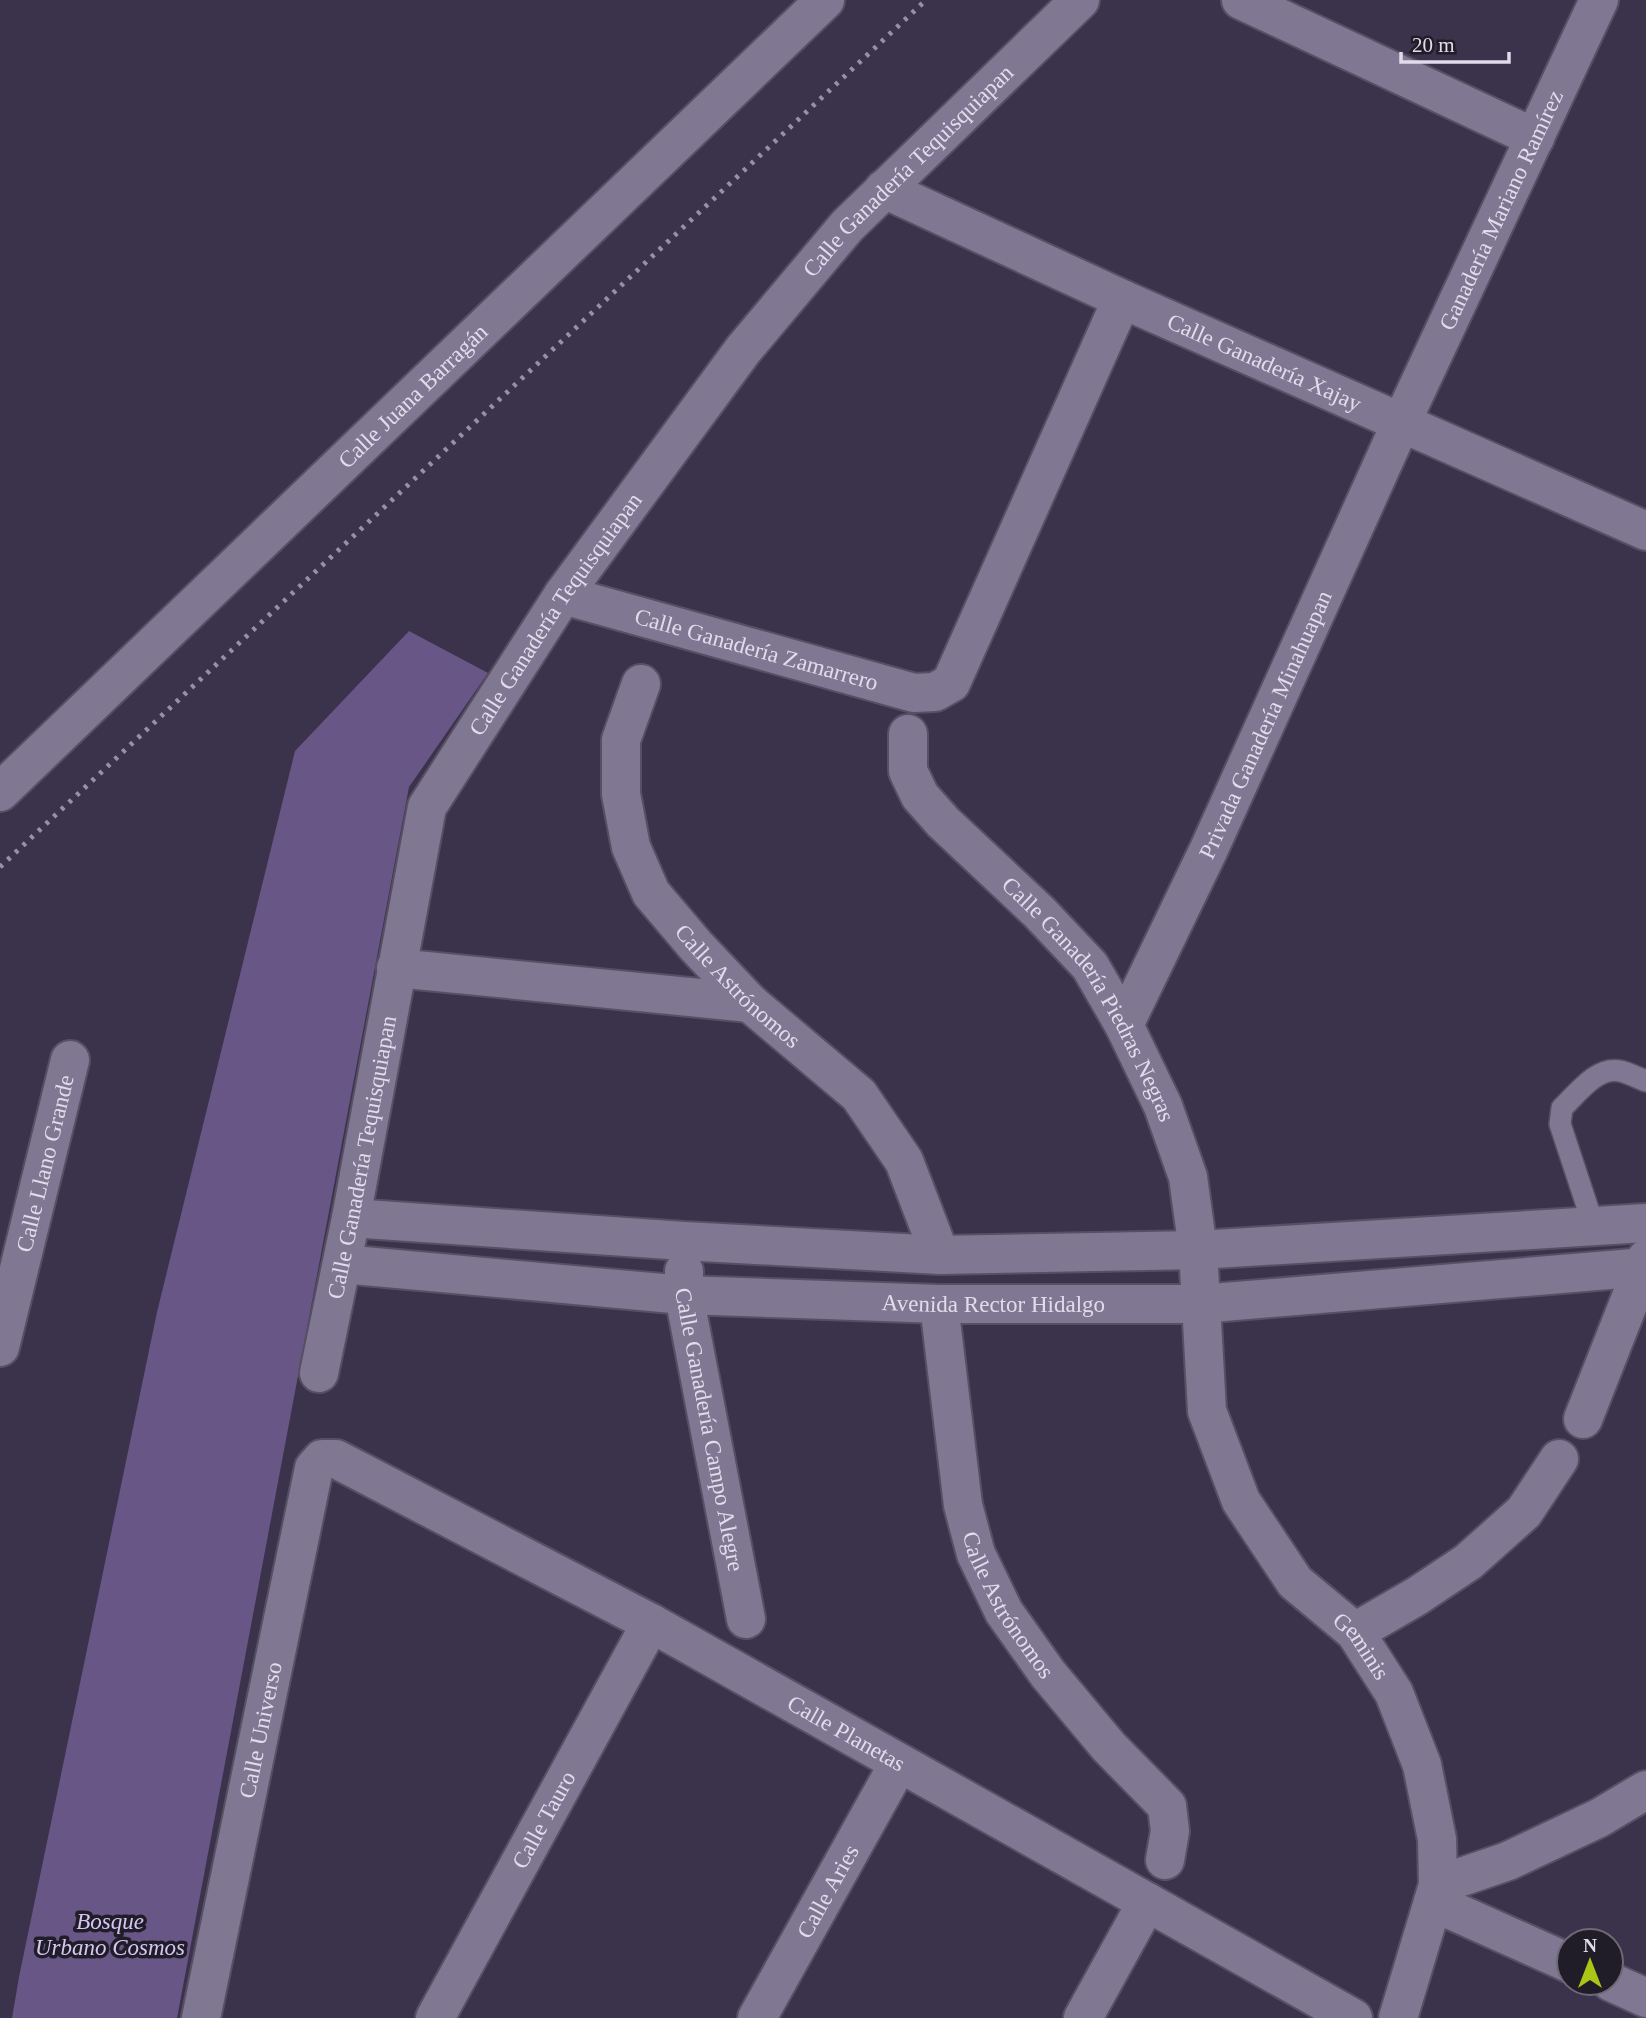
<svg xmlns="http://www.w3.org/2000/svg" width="1646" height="2018" font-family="Georgia,serif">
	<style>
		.green { fill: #675686 }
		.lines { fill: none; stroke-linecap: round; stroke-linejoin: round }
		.service-casing { stroke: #575064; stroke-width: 24 }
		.minor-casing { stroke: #575064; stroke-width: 42 }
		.tertiary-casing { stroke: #575064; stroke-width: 42 }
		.service { stroke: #807793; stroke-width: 21 }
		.minor { stroke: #807793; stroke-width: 38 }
		.tertiary { stroke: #807793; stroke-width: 38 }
		.rail { stroke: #9891a4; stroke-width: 5; stroke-dasharray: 3.5 7; stroke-linecap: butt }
		.labels { text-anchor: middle; stroke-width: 7; stroke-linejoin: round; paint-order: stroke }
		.street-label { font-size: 23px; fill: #e1dceb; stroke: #201d28 }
		.park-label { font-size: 23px; font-style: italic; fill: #d5c7f3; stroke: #201d28 }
	</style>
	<rect width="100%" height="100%" fill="#3b334b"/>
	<polygon class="green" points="409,631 488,673 409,787 177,2018 12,2018 19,1977 157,1312 295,751"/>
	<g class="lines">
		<g class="service-casing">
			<path id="service" d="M 1594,1227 L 1560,1124 L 1562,1108 C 1578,1093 1597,1066 1620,1071 C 1629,1073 1638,1078 1646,1081"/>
		</g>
		<g class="minor-casing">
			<g id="minor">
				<polyline points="1241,0 1535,138"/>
				<path id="s1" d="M 884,189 L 1122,299 L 1646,531"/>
				<path id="s2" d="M 563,595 L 914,693 L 935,692 L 951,683 L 1122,299"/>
				<path id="s3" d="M 641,684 L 621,740 L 621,794 L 631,847 L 651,893 L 696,946 L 750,1003 L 859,1095 L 904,1161 L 940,1255"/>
				<path id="s4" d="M 908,734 L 908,771 L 920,796 L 943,822 L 1039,912 L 1090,966 L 1124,1025 L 1163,1106 L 1188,1177 L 1198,1250 L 1207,1411 L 1241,1501 L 1295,1582 L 1355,1632 L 1394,1693 L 1422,1765 L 1437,1839 L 1438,1885 L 1398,2018"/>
				<polyline points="396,968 750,1003"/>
				<path id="s5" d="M 1124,1025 L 1209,849 L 1402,421 L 1599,0"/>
				<polyline points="351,1218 684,1241 940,1255 1198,1250 1646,1223"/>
				<path id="s6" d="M 342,1264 L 684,1295 L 939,1304 L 1200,1304 L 1646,1267"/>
				<path id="s7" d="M 684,1271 L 684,1295 L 746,1619"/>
				<path id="s8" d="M 939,1304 L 963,1505 L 976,1554 L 1004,1612 L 1048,1674 L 1109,1747 L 1167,1806 L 1170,1831 L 1165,1860"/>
				<path id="s9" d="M 0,1347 L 70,1060"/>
				<path id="s10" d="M 319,1373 L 351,1218 L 427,807 L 563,595 L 743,350 L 847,226 L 1080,0"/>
				<polyline points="1583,1419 1646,1259"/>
				<polyline points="1355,1632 1417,1596 1468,1562 1524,1512 1559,1459"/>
				<polyline points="1438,1885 1508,1861 1599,1818 1646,1790"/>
				<polyline points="1433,1902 1569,1963"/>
				<polyline points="1611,1982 1646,1998"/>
				<path id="s11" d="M 201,2018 L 314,1468 L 322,1459 L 336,1459 L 651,1623 L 1353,2018"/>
				<path id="s12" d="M 435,2018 L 651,1623"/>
				<path id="s13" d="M 757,2018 L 899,1763"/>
				<polyline points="1083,2018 1147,1902"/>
			</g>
		</g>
		<g class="tertiary-casing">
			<g id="tertiary">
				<path id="s14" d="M 0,792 L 825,0"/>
			</g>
		</g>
		<use href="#service" class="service"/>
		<use href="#minor" class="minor"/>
		<use href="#tertiary" class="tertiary"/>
		<polyline class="rail" points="0,867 926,0"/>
	</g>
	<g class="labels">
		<g class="street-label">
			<text dy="8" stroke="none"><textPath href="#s10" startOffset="1376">Calle Ganadería Tequisquiapan</textPath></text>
			<text dy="8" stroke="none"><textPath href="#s5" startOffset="898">Ganadería Mariano Ramírez</textPath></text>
			<text dy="8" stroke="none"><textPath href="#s1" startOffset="418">Calle Ganadería Xajay</textPath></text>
			<text dy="8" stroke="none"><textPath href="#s14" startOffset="572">Calle Juana Barragán</textPath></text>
			<text dy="8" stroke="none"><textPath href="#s10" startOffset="808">Calle Ganadería Tequisquiapan</textPath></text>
			<text dy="8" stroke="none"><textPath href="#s2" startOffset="201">Calle Ganadería Zamarrero</textPath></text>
			<text dy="8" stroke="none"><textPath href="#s5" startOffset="332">Privada Ganadería Minahuapan</textPath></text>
			<text dy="8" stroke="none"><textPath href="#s3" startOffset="345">Calle Astrónomos</textPath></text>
			<text dy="8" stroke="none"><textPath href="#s4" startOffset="332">Calle Ganadería Piedras Negras</textPath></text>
			<text dy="8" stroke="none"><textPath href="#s10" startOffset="220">Calle Ganadería Tequisquiapan</textPath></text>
			<text dy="8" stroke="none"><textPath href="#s9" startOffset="189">Calle Llano Grande</textPath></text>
			<text dy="8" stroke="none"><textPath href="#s6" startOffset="653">Avenida Rector Hidalgo</textPath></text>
			<text dy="8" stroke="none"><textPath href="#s7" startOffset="161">Calle Ganadería Campo Alegre</textPath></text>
			<text dy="8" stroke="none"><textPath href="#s8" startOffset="313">Calle Astrónomos</textPath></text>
			<text dy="8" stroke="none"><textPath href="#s4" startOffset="1060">Geminis</textPath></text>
			<text dy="8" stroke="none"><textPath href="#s11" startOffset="294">Calle Universo</textPath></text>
			<text dy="8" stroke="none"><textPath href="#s11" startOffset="1167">Calle Planetas</textPath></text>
			<text dy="8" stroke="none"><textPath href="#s12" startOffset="226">Calle Tauro</textPath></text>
			<text dy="8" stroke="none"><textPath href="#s13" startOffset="145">Calle Aries</textPath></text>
		</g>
		<g class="park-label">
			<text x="110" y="1929">Bosque<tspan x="110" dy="26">Urbano Cosmos</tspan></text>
		</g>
	</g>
	<g transform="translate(1590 1962)"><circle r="33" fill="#201d28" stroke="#6d6976" stroke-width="2"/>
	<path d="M0-5L12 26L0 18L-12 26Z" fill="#abc616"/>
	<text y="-10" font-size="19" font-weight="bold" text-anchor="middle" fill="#e1dceb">N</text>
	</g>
	<path d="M1401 52v10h108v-10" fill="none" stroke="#e1dceb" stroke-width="3.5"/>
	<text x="1412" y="52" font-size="21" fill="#e1dceb" stroke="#201d28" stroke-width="5" paint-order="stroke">20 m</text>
</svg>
